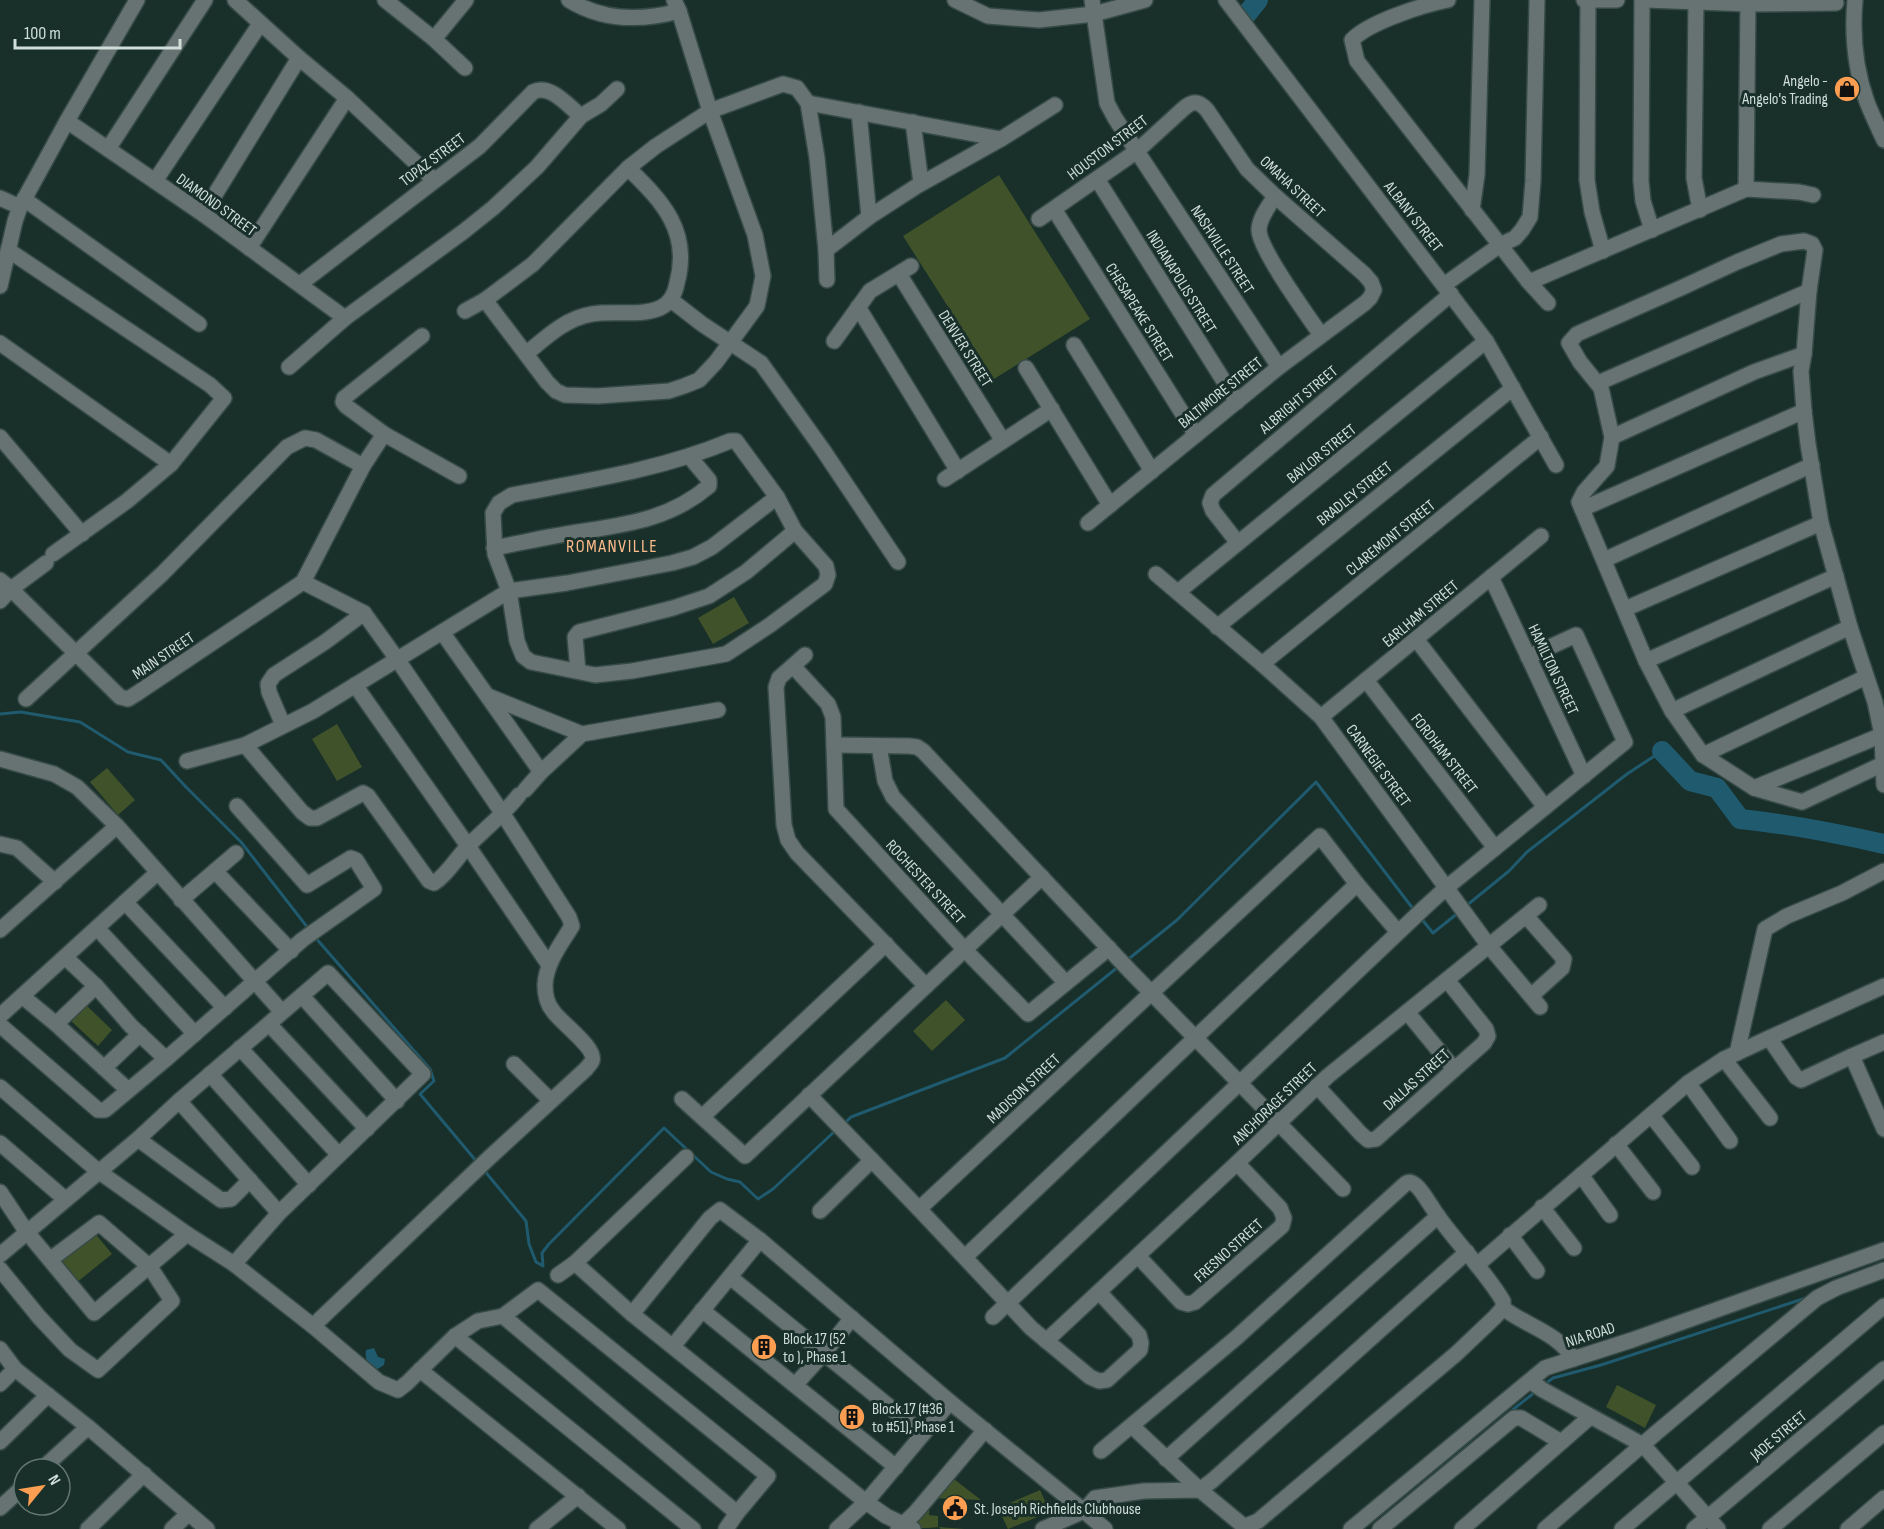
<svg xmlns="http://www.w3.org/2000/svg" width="1884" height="1529" font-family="'Sofia Sans Condensed',sans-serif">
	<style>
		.green { fill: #3f522a }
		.water { fill: #205a6e }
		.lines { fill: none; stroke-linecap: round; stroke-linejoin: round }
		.stream { stroke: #205a6e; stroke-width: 3 }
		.river { stroke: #205a6e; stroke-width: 20 }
		.minor-casing { stroke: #364b45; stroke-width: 18 }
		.minor { stroke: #677273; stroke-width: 15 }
		.labels { text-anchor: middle; stroke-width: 6; stroke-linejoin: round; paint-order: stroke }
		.poi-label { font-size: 16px; fill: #d0deda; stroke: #192f29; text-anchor: start }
		.street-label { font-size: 16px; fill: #d0deda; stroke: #192f29 }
		.neighbourhood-label { font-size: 18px; letter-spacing: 1.5px; fill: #febc8b; stroke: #192f29 }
	</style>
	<rect width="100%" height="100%" fill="#192f29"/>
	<g class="green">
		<polygon points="999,175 1090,319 994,379 903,236"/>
		<polygon points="734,597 749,623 713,644 698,618"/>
		<polygon points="337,724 362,767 337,781 312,739"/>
		<polygon points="107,768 135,800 118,815 90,782"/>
		<polygon points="946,1000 965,1020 932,1051 913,1031"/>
		<polygon points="85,1004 112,1030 98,1046 70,1020"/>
		<polygon points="94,1232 112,1254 76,1283 57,1261"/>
		<polygon points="1617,1385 1656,1405 1645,1428 1606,1407"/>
		<path d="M 945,1472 L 981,1500 L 930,1498 L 929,1515 L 938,1516 L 938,1527 L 965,1529 L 941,1529 L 938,1527 C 925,1529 914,1529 904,1521 Z"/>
		<polygon points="1040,1490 1050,1512 1008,1529 998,1508"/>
	</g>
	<path class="water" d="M 374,1348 L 378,1357 L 385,1359 L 384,1365 L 376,1370 C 369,1364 364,1360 366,1350 Z"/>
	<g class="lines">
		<g class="stream">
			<polyline points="0,714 21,712 80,722 128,752 161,760 186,787 241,842 308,928"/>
			<polyline points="1466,906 1509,871 1527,852 1627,774 1662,751"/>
			<polyline points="1420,917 1433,933 1458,913"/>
			<polyline points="314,936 430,1069 434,1081 420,1094 477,1162"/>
			<polyline points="1126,961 1177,920 1316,782 1414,910"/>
			<polyline points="844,1124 851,1117 1005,1058 1118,967"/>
			<polyline points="483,1169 526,1221 529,1244 536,1262 543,1266 542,1253 549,1244 664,1128 711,1172 727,1179 740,1182 758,1199 773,1189 836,1130"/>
			<polyline points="1545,1384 1553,1378 1601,1365 1809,1297"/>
			<polyline points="1510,1412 1535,1392"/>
			<polyline points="1422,1485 1472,1443"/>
		</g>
		<g class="river">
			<polyline points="1246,15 1258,0"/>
			<path d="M 1662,751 L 1690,781 L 1717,788 L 1740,819 C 1789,824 1836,833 1884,844"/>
		</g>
		<g class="minor-casing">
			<g id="minor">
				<polyline points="235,0 299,58 347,98 434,180"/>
				<polyline points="385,0 434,39 465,68"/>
				<path d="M 569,0 C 603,21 642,21 679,11"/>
				<polyline points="955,0 988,16 1039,20 1094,14 1145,0"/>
				<polyline points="1092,0 1107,103 1115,118 1279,367"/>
				<polyline points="1226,0 1486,341 1556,465"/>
				<path d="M 1448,0 C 1423,5 1369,22 1352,40 L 1357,61 L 1528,281 L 1548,303"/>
				<polyline points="1584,0 1617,0"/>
				<polyline points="1588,0 1587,180 1592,212 1603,251"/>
				<polyline points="1642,0 1641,181 1643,201 1652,230"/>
				<polyline points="1647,0 1748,4 1836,3"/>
				<polyline points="1696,0 1694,178 1700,210"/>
				<path d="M 1855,0 C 1852,34 1855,69 1867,102 C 1872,115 1878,127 1884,140"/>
				<polyline points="434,39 466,0"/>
				<polyline points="808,103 1001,139 917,186 869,217 826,250"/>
				<polyline points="859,112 869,217"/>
				<polyline points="67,121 203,214 345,318"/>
				<polyline points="913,122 921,183"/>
				<polyline points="1001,139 1055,105"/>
				<polyline points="108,149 205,0"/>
				<polyline points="1097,179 1237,402"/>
				<polyline points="155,181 260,24"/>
				<polyline points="1746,189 1799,192 1813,195"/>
				<path d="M 1275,196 C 1269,206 1259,218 1259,230 C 1259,249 1308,316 1321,335"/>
				<polyline points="0,198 20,207"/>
				<polyline points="24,199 199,324"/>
				<polyline points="1054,209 1196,435"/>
				<polyline points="1472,210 1477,175 1482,0"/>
				<polyline points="203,214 299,58"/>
				<path d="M 1039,219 L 1137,151 L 1183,109 C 1192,101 1198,100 1207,110 L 1247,169 L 1275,196 L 1364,274 L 1371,282 L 1374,290 L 1370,298 L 1365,303 L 1279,367 L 1088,523"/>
				<polyline points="249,248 347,98"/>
				<polyline points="8,250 210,385 224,398 171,464 127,501 53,554"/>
				<polyline points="899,274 1003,441"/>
				<polyline points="1528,281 1534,280 1746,189 1748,0"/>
				<path d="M 300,284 L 480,146 L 533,92 C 550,83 568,106 581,116"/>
				<polyline points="1444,285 1500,245 1515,238 1522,230 1530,217 1533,181 1537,0"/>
				<polyline points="0,286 15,221 20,207 67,121 137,0"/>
				<polyline points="485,300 547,382 556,391 565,395 598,396 669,391 684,386 699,380 716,362 757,306 763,276 755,235 710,111 679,11 674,0"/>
				<polyline points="671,300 702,324 761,363 823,450 898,562"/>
				<polyline points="858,307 958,471"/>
				<polyline points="465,311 485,300 533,264 628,168 656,146 710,111 783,84 797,88 808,103 817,158 826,250 827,280"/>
				<polyline points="834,341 870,291 911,266"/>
				<polyline points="0,343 171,464"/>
				<polyline points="1074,345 1152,471"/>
				<path d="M 526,354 C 545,338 566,318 592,314 C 614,310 639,317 660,308 C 671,303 675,294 677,283 C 691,231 662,201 628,168"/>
				<polyline points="1804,354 1801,371 1804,411 1808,444 1821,523 1850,627 1875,702 1882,735 1884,785"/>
				<polyline points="289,367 345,318 463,232 493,208 537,167 581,116 601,104 617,89"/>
				<polyline points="1026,368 1110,505"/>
				<polyline points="1598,383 1809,291"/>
				<polyline points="384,434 459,476"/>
				<polyline points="0,437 82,534"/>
				<polyline points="1612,437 1754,372 1804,354 1809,291 1815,250 1812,244 1804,241 1781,244 1737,262 1683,287 1577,334 1569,343 1580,362 1601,388 1612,437 1607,466 1584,492 1579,502 1646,661 1672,711 1703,755 1754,788 1802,802 1883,764"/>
				<path d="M 730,441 L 736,441 L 777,497 L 795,531 L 826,566 L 828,575 L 825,584 L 770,625 L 726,654 L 632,671 L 595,675 L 531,662 L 523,656 L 517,641 L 509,591 L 495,554 L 493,513 L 499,503 L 512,495 C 585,481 660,470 730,441 Z"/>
				<polyline points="945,479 1052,409"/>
				<polyline points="1582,509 1804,411"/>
				<polyline points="1238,543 1213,511 1210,503 1213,495 1451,294"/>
				<path d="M 494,548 C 520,543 546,537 572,533 C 622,525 668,521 709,486 L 709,480 L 689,456"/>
				<polyline points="1604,560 1812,465"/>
				<polyline points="1156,574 1262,664 1321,717 1489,946 1540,1007"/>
				<polyline points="1491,577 1584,776"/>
				<polyline points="0,580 11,589 120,697 128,699 136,694 303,582 363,466 384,434 346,406 343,402 344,398 422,336"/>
				<path d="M 303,582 L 364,613 L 397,659 L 503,814 L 569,917 L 572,926 C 561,944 546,963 545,985 C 545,994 547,1004 553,1011 C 560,1022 597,1048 592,1061 C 591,1064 588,1066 586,1069 L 489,1158 L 313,1326"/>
				<polyline points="1178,592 1486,341"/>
				<polyline points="0,601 11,589 46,563"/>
				<polyline points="1625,609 1821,523"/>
				<polyline points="1217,627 1513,388"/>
				<polyline points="442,632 541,772"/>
				<polyline points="1416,639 1545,807"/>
				<polyline points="805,655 779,678 776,687 784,825 788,840 797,853 926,986"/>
				<polyline points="1646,661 1836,576"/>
				<polyline points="1262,664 1541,437"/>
				<polyline points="793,666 828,704 833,717 836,809 965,950 1028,1014 1109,948"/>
				<polyline points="578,671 575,637 579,632 673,608 709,596 746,572 795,531"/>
				<polyline points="1366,680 1495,848"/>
				<polyline points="355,685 468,846 549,965"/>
				<polyline points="488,696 582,734"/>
				<polyline points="26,699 162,574 287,447 305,438 316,440 363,466"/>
				<polyline points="1672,711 1850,627"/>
				<polyline points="1321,717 1541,536"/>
				<polyline points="283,725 269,692 268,684 274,675 325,642 364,613"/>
				<path d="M 245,745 L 302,812 L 310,818 L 317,818 L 363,793 L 368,796 L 429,881 L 434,883 C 448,874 457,857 469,845 C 486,828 504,814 519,795"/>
				<polyline points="834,745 909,746 917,747 923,751 1130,971 1343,1189"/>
				<polyline points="879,746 885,781 893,797 1066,983"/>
				<polyline points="1703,755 1866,677"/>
				<polyline points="0,759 54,774 77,787 117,826 282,1012"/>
				<polyline points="187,761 245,745 313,711 509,591 567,583 672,563 693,557 712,547 777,497"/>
				<polyline points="1754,788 1882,735"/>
				<polyline points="525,790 541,772 582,734 718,710"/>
				<polyline points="0,844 17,848 55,882"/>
				<polyline points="215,871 291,951"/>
				<polyline points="181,900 236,853"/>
				<polyline points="125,902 225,1008"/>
				<polyline points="1526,916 1564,959 1562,968 1531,996"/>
				<polyline points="97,928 195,1034"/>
				<polyline points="0,930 117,826"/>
				<polyline points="65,957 96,986 131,1026 166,1059"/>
				<polyline points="1884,986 1769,1038 1796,1077 1801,1080 1852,1056 1884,1129"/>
				<polyline points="22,996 56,1024 128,1090"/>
				<polyline points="302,996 397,1101"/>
				<polyline points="1407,1012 1454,1069"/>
				<polyline points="0,1016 157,873"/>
				<polyline points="56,1024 96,986"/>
				<polyline points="269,1024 367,1129"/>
				<polyline points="0,1025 98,1110 105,1110 166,1059 302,940 374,889 356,860 351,858 307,885 237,806"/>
				<polyline points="240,1048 339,1155"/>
				<polyline points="1737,1053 1765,929 1787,916 1842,893 1884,871"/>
				<polyline points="1852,1056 1884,1042"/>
				<polyline points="1724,1059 1770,1118"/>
				<polyline points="514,1064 551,1101"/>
				<polyline points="104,1068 140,1034"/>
				<polyline points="210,1074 309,1185"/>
				<polyline points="1688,1083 1730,1141"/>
				<polyline points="1317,1086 1361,1134 1368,1140 1376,1139 1484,1043 1488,1036 1486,1029 1447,980"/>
				<polyline points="0,1087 98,1171 187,1234 234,1264 313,1326 379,1382 398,1390 407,1383 455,1336 478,1321 503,1316 538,1290 768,1476 737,1513 726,1529"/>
				<polyline points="809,1095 919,1209 1031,1328 1090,1377 1099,1381 1107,1380 1140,1350 1141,1343 1139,1335 1099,1292"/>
				<polyline points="682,1099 745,1156 1042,877"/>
				<polyline points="179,1101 279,1213"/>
				<polyline points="1651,1115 1692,1167"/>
				<polyline points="702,1117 886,944"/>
				<polyline points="138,1139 221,1200 231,1199 250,1180"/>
				<polyline points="0,1143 65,1199"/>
				<polyline points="1616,1144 1653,1192"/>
				<polyline points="1581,1175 1610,1215"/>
				<polyline points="0,1192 26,1231 94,1313 187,1234"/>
				<polyline points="1542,1207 1574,1248"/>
				<polyline points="919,1209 1320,836 1357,884 1398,932"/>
				<polyline points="820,1211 872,1160"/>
				<polyline points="1510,1235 1537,1271"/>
				<polyline points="0,1255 138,1139 179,1101 328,973 423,1074 279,1213 234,1264"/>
				<polyline points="1138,1256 1181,1302 1188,1304 1195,1302 1282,1226 1284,1218 1280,1208 1237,1163"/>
				<polyline points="965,1257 1357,884"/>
				<polyline points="575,1263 632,1314 866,1502 886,1516 913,1529"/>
				<polyline points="1477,1265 1688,1083 1724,1059 1769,1038"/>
				<polyline points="0,1269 39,1317 70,1350 98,1370 172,1301 150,1267 99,1223 51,1259"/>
				<polyline points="558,1275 575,1263 686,1157"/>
				<polyline points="730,1277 923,1434"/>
				<path d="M 1503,1308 C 1524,1325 1559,1333 1573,1359"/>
				<polyline points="702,1310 896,1467"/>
				<path d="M 632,1314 L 710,1218 L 720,1210 L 760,1240 L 950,1402 L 1084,1511 L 1095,1498 L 1144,1491 L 1200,1490 L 1241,1524 L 1246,1526 L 1258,1521 L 1456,1354 L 1495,1317 L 1503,1308 L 1503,1301 C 1484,1269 1456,1243 1435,1212 C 1431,1206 1419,1185 1412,1183 C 1409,1181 1406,1183 1404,1185 L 1236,1338 L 1101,1451"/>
				<polyline points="503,1316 737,1513"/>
				<polyline points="993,1317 1423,909 1446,888 1625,742 1576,635 1528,657"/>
				<polyline points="455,1336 693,1529"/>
				<polyline points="1046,1341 1237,1163 1328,1076 1539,905"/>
				<polyline points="673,1346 760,1240"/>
				<polyline points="0,1349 15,1369 88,1427 207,1529"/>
				<polyline points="420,1370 618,1529"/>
				<polyline points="1530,1381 1543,1390 1643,1445 1718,1529"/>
				<polyline points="0,1384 15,1369"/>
				<polyline points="795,1385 824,1353 852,1318"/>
				<polyline points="1132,1426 1200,1490 1213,1480 1467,1252"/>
				<polyline points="0,1442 48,1395"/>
				<polyline points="1166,1459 1438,1216"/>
				<polyline points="42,1469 88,1427"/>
				<polyline points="0,1508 24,1486"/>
				<polyline points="88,1529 144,1474"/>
				<polyline points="172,1529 188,1514"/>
				<polyline points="537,1529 578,1496"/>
				<polyline points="837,1529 866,1502 950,1402"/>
				<polyline points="898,1529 915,1513 985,1430"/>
				<polyline points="1043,1529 1084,1511 1105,1529"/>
				<polyline points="1351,1529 1545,1368 1632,1340 1884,1250"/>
				<polyline points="1380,1529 1514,1418 1521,1418 1561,1442"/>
				<polyline points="1462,1529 1590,1417"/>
				<polyline points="1545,1529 1656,1433 1817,1298 1836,1288 1884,1270"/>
				<polyline points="1622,1529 1884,1306"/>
				<polyline points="1694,1529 1884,1369"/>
				<polyline points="1770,1529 1884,1433"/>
				<polyline points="1848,1529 1884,1498"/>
			</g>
		</g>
		<use href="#minor" class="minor"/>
	</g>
	<defs>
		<g id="shop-disc" transform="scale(1.35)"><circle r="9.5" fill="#fb9e51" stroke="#192f29"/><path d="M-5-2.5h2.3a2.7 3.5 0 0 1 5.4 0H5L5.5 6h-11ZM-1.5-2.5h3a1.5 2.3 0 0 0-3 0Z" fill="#111"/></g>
		<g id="building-disc" transform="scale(1.35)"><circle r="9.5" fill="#fb9e51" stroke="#192f29"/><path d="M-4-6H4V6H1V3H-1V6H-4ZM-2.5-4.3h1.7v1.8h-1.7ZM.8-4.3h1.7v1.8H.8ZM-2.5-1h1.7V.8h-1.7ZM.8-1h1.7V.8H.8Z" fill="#111"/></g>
		<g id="civic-disc" transform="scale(1.35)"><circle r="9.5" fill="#fb9e51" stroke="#192f29"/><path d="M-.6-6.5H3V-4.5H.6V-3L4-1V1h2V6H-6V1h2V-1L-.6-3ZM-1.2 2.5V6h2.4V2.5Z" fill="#111"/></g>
	</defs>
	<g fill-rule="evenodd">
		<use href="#shop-disc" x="1847" y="89"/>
		<use href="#building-disc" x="764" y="1347"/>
		<use href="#building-disc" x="852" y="1417"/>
		<use href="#civic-disc" x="955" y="1508"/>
	</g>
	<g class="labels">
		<g class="poi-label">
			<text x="1828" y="86" text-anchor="end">Angelo -<tspan x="1828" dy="18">Angelo's Trading</tspan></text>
			<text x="783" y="1344">Block 17 (52<tspan x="783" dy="18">to ), Phase 1</tspan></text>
			<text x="872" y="1414">Block 17 (#36<tspan x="872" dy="18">to #51), Phase 1</tspan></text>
			<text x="974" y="1514">St. Joseph Richfields Clubhouse</text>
		</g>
		<g class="street-label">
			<text transform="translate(1107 147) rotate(-37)" y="6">HOUSTON STREET</text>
			<text transform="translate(432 159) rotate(-37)" y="6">TOPAZ STREET</text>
			<text transform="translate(1293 186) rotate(43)" y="6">OMAHA STREET</text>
			<text transform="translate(217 204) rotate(36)" y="6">DIAMOND STREET</text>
			<text transform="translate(1414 216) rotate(52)" y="6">ALBANY STREET</text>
			<text transform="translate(1223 249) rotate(57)" y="6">NASHVILLE STREET</text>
			<text transform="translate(1182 281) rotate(58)" y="6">INDIANAPOLIS STREET</text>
			<text transform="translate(1140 312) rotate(58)" y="6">CHESAPEAKE STREET</text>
			<text transform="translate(966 348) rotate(58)" y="6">DENVER STREET</text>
			<text transform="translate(1220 392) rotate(-39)" y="6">BALTIMORE STREET</text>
			<text transform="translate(1298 399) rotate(-40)" y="6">ALBRIGHT STREET</text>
			<text transform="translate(1321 453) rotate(-39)" y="6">BAYLOR STREET</text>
			<text transform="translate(1354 493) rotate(-39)" y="6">BRADLEY STREET</text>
			<text transform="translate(1390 537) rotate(-39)" y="6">CLAREMONT STREET</text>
			<text transform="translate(1420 613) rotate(-40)" y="6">EARLHAM STREET</text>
			<text transform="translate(163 655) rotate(-34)" y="6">MAIN STREET</text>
			<text transform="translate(1554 669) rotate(65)" y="6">HAMILTON STREET</text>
			<text transform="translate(1445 753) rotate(52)" y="6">FORDHAM STREET</text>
			<text transform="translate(1379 765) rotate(54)" y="6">CARNEGIE STREET</text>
			<text transform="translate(926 881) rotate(47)" y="6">ROCHESTER STREET</text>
			<text transform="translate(1416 1079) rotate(-42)" y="6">DALLAS STREET</text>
			<text transform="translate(1023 1088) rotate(-43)" y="6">MADISON STREET</text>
			<text transform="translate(1274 1103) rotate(-44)" y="6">ANCHORAGE STREET</text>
			<text transform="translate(1228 1250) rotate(-42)" y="6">FRESNO STREET</text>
			<text transform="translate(1590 1334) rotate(-18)" y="6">NIA ROAD</text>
			<text transform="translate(1778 1435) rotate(-40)" y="6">JADE STREET</text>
		</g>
		<g class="neighbourhood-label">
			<text x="612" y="552">ROMANVILLE</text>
		</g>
	</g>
	<g transform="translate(42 1487) rotate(60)"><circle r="28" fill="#192f29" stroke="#627570" stroke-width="1.5"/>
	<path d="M0-4.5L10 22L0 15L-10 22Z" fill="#fb9e51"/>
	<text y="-9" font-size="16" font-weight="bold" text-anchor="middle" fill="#d0deda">N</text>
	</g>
	<path d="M15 39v9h165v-9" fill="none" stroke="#d0deda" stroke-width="3"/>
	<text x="24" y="39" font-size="18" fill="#d0deda" stroke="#192f29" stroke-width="4.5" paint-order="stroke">100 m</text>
</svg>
